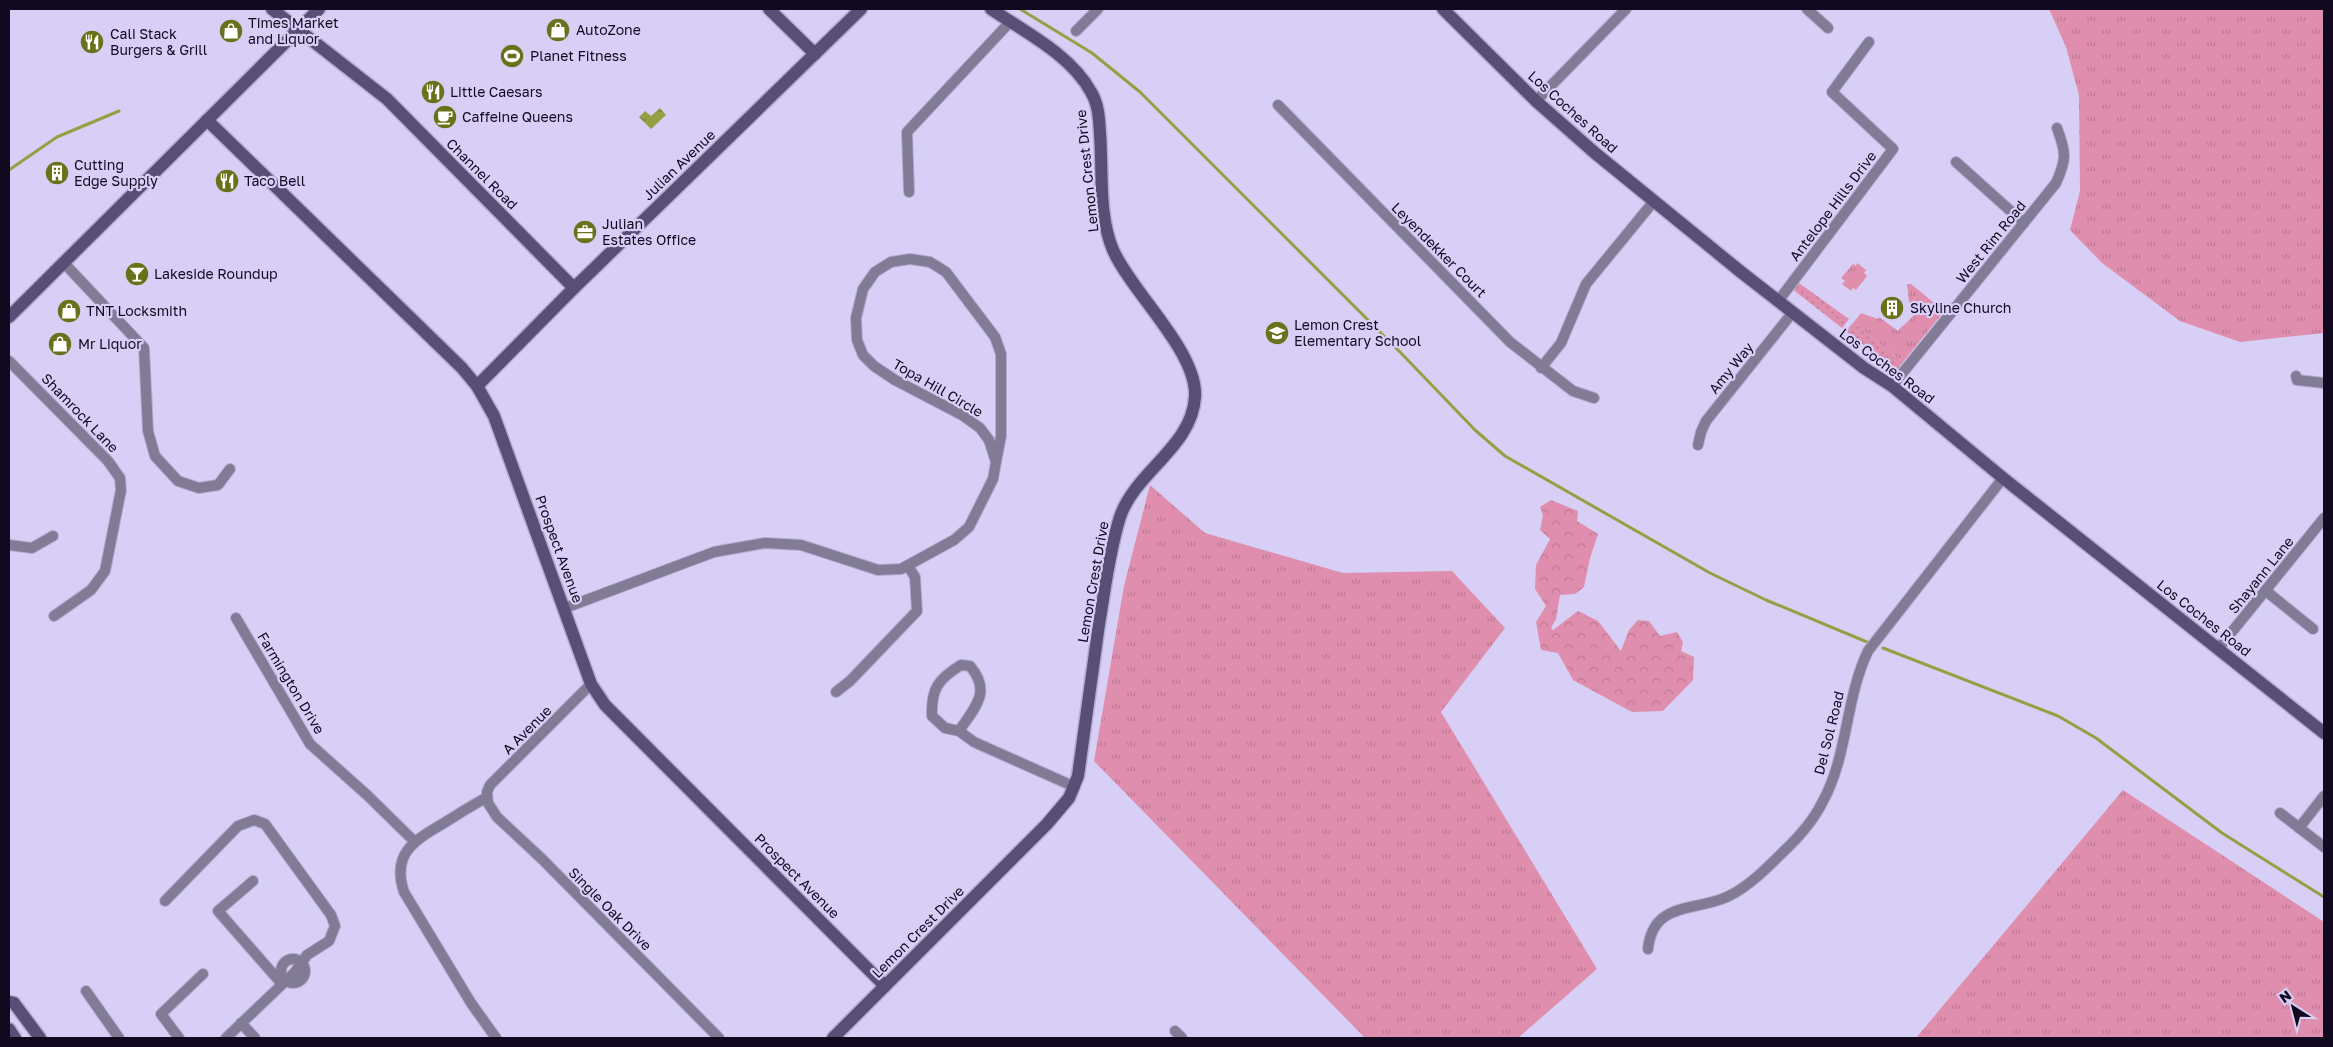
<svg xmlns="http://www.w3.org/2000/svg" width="2333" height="1047" font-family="'Golos Text',sans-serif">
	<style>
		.grass { fill: url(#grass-tufts) }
		.forest { fill: url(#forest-crowns) }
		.park { fill: url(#park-dots) }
		.water { fill: url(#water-ripples) }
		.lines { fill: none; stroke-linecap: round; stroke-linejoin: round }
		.stream { stroke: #95a045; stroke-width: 3 }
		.street-casing { stroke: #b4abd0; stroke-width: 12 }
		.secondary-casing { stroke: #b4abd0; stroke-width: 15 }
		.street { stroke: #817b96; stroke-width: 10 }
		.secondary { stroke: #594f76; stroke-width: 12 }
		.labels { text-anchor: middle; stroke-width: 4.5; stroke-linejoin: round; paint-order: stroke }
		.poi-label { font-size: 14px; fill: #100920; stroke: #d8cff7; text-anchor: start }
		.street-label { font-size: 14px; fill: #100920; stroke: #d8cff7 }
	</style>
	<defs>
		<pattern id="grass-tufts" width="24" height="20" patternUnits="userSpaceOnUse" patternTransform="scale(1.25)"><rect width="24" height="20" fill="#df8ead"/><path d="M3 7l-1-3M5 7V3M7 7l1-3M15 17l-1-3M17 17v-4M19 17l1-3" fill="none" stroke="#be7995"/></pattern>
		<pattern id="forest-crowns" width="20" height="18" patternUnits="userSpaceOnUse" patternTransform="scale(1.25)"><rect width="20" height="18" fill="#df8ead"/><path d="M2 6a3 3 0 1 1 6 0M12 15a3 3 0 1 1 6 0" fill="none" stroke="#be7995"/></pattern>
		<pattern id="park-dots" width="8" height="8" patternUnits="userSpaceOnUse" patternTransform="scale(1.25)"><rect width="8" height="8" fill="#df8ead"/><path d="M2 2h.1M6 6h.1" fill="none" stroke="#be7995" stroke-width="1.8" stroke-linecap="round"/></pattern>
		<pattern id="water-ripples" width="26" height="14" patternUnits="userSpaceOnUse" patternTransform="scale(1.25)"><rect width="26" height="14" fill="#95a045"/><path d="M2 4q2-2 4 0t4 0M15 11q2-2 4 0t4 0" fill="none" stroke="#788139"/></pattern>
	</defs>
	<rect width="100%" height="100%" fill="#d8cff7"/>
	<g class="grass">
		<polygon points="2049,9 2324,9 2324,333 2240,342 2180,321 2102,263 2070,230 2080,191 2079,95 2066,47"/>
		<polygon points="1857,263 1866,270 1864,273 1867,276 1856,290 1853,288 1851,291 1842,284 1845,281 1841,278 1853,264 1856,266"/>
		<path d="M 1907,284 L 1911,284 L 1944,311 L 1903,362 L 1853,323 L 1861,313 L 1878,319 L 1879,317 L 1898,331 C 1905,322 1910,323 1917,309 L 1909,302 Z"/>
		<polygon points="1150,485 1205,533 1343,573 1452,571 1505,628 1441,712 1597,969 1518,1038 1365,1038 1094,761 1124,586"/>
		<polygon points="2123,790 2324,922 2324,1038 1916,1038"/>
	</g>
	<polygon class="forest" points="1551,500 1578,511 1577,521 1598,534 1590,558 1584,587 1575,594 1560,595 1556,619 1551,628 1553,630 1578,611 1598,621 1621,651 1629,630 1638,620 1649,621 1660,636 1677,632 1683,642 1681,651 1694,657 1693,680 1663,711 1632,712 1573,680 1558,653 1541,650 1536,622 1546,606 1535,589 1536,565 1550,539 1540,530 1543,515 1540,507"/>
	<g class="park">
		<polygon points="1796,281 1849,319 1842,328 1791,288"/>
		<polygon points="1853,323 1903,362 1896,371 1846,331"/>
	</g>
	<polygon class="water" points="660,108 666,115 651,129 639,117 645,111 651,116"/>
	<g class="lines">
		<g class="stream">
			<polyline points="1020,9 1092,53 1140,92 1400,352 1475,430 1505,456 1710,573 1766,600 1867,642"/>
			<polyline points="9,170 57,137 119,111"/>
			<polyline points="1883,648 2058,716 2096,738 2222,833 2324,897"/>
		</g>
		<g class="street-casing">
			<g id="street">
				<polyline points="1807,9 1828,28"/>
				<polyline points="1076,31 1098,9"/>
				<polyline points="1536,101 1626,9"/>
				<polyline points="1278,105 1510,342 1573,391 1594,398"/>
				<polyline points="1956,162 2024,223"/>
				<polyline points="909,192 907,132 1010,22"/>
				<polyline points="64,263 144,348 148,431 155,456 178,481 199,488 218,485 230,469"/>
				<polyline points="1779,300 1893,149 1832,92 1869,42"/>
				<polyline points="9,361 108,461 120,478 121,490 105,571 91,590 54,616"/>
				<polyline points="1541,368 1561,343 1586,284 1654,201"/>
				<polyline points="2296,376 2297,380 2324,383"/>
				<path d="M 1892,386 L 2056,183 C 2067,159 2066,152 2057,128"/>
				<polyline points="1698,445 1701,432 1706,421 1793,312"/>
				<polyline points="9,545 32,548 53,536"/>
				<polyline points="2266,591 2313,629"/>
				<polyline points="565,608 714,552 765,543 801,545 878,570 901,569 954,540 969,527 993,479 996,462 1001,436 1001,354 995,337 946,272 930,262 910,259 891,262 875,272 863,289 856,318 857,340 863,355 874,366 895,380 962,415 980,428 989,440 996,462"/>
				<polyline points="236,618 310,744 367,795 414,841"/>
				<polyline points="2218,649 2324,518"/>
				<polyline points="591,684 490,785 487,792 488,803 497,817 542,859 719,1038"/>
				<polyline points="836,692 850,681 917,611 915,577 908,566"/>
				<path d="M 959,731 C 975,707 992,692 970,666 L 961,665 C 938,679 931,689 932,716 L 945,728 L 959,731 L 974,742 L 1075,787"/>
				<path d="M 487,797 C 473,805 458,814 444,823 C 415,840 391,853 404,892 L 471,1003 L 496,1038"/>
				<polyline points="2280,813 2324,847"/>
				<polyline points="2299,828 2324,796"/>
				<polyline points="253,881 218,911 282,984"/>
				<polyline points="165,901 238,826 254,820 265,824 331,915 335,926 329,941 307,955 295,972 226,1038"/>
				<path d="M 1648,949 C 1653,900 1697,912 1729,896 C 1749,886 1766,869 1782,853 C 1797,839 1813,821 1822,803 C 1848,757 1845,699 1868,651 L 2003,478"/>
				<circle cx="293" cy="971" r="12"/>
				<polyline points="86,991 119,1038"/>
				<polyline points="241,1023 255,1038"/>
				<polyline points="1175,1031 1182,1038"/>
				<polyline points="179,1038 161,1014 203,974"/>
			</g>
		</g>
		<g class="secondary-casing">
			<g id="secondary">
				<polyline points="272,9 387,99 574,288"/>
				<polyline points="769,9 815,54"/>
				<polyline points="1443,9 1536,101 1595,153 1741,272 1864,368 1892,386 2003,478 2324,733"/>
				<polyline points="207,120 462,368 477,386 494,416 591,684 605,705 885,986"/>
				<polyline points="9,317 319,9"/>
				<polyline points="477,386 574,288 861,9"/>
				<polyline points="9,1002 14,1003 40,1038"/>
				<polyline points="9,1029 15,1038"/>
				<path d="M 833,1038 L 1047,824 L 1069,798 L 1078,776 C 1085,725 1092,675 1099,624 C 1105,589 1109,552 1120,517 C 1135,472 1192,447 1195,397 C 1198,352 1132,293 1113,250 C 1098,214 1103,173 1100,134 C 1099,120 1099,105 1091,92 C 1071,55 1025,32 991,9"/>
			</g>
		</g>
		<use href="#street" class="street"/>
		<use href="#secondary" class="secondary"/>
	</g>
	<defs>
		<g id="shop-disc" transform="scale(1.25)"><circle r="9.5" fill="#69721a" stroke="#d8cff7"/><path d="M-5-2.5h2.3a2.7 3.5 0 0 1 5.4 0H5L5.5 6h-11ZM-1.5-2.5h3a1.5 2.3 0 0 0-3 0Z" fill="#fff"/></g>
		<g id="restaurant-disc" transform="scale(1.25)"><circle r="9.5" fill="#69721a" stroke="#d8cff7"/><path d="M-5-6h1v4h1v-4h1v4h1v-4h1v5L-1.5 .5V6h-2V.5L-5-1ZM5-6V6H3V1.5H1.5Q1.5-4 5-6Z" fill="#fff"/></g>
		<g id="stadium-disc" transform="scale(1.25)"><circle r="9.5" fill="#69721a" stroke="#d8cff7"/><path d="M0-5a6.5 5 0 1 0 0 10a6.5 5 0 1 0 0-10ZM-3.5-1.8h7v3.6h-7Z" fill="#fff"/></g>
		<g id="cafe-disc" transform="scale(1.25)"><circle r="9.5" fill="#69721a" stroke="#d8cff7"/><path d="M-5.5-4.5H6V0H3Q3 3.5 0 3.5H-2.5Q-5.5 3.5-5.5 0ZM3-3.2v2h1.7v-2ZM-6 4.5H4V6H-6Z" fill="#fff"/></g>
		<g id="building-disc" transform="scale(1.25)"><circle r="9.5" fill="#69721a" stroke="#d8cff7"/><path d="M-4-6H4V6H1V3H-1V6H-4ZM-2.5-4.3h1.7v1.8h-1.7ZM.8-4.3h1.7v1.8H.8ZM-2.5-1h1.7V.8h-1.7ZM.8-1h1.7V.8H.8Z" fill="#fff"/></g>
		<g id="office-disc" transform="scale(1.25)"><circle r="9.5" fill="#69721a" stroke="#d8cff7"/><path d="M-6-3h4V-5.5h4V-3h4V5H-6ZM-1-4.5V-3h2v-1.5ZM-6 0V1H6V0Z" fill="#fff"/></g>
		<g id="bar-disc" transform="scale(1.25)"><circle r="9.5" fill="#69721a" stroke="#d8cff7"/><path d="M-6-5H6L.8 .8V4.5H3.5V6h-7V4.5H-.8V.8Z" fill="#fff"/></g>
		<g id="school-disc" transform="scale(1.25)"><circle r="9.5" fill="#69721a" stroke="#d8cff7"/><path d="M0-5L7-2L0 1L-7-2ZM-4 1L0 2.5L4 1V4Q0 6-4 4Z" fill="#fff"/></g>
	</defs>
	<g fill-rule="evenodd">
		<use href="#shop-disc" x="558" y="30"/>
		<use href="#shop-disc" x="231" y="31"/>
		<use href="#restaurant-disc" x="92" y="42"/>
		<use href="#stadium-disc" x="512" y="56"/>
		<use href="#restaurant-disc" x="433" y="92"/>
		<use href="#cafe-disc" x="445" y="117"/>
		<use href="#building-disc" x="57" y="173"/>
		<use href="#restaurant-disc" x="227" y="181"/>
		<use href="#office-disc" x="585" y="232"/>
		<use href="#bar-disc" x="137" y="274"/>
		<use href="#building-disc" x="1892" y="308"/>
		<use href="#shop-disc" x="69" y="311"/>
		<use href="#school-disc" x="1277" y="333"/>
		<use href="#shop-disc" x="60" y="344"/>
	</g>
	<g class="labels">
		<g class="poi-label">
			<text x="248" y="28">Times Market<tspan x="248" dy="16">and Liquor</tspan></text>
			<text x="576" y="35">AutoZone</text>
			<text x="110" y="39">Cali Stack<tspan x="110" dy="16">Burgers &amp; Grill</tspan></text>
			<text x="530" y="61">Planet Fitness</text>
			<text x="450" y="97">Little Caesars</text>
			<text x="462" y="122">Caffeine Queens</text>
			<text x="74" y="170">Cutting<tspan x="74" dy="16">Edge Supply</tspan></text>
			<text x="244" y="186">Taco Bell</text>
			<text x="602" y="229">Julian<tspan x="602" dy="16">Estates Office</tspan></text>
			<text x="154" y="279">Lakeside Roundup</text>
			<text x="1910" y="313">Skyline Church</text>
			<text x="86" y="316">TNT Locksmith</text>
			<text x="1294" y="330">Lemon Crest<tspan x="1294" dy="16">Elementary School</tspan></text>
			<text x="78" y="349">Mr Liquor</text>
		</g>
		<g class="street-label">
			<text transform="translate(1573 112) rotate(42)" y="5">Los Coches Road</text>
			<text transform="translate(679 165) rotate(-44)" y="5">Julian Avenue</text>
			<text transform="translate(1087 171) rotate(-96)" y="5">Lemon Crest Drive</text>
			<text transform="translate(482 174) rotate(45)" y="5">Channel Road</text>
			<text transform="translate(1833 206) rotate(-53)" y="5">Antelope Hills Drive</text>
			<text transform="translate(1991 242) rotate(-51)" y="5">West Rim Road</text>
			<text transform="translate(1439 250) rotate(45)" y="5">Leyendekker Court</text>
			<text transform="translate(1887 366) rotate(37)" y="5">Los Coches Road</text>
			<text transform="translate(1731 368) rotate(-51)" y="5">Amy Way</text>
			<text transform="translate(938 388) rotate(30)" y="5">Topa Hill Circle</text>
			<text transform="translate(80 413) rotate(46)" y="5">Shamrock Lane</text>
			<text transform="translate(559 549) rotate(70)" y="5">Prospect Avenue</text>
			<text transform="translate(2261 575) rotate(-51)" y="5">Shayann Lane</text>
			<text transform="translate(1093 582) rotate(-80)" y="5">Lemon Crest Drive</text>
			<text transform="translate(2204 618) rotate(38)" y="5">Los Coches Road</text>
			<text transform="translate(291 683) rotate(59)" y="5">Farmington Drive</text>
			<text transform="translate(527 730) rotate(-45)" y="5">A Avenue</text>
			<text transform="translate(1829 733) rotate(-76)" y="5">Del Sol Road</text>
			<text transform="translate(797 876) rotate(45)" y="5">Prospect Avenue</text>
			<text transform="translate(610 909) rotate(45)" y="5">Single Oak Drive</text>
			<text transform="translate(918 932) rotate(-45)" y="5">Lemon Crest Drive</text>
		</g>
	</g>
	<rect width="2333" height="1047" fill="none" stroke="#100920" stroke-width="20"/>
	<g transform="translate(2293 1007) rotate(324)" stroke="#d8cff7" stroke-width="4" paint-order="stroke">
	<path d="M0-4L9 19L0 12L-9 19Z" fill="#100920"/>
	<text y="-8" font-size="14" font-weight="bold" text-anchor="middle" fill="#100920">N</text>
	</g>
</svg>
